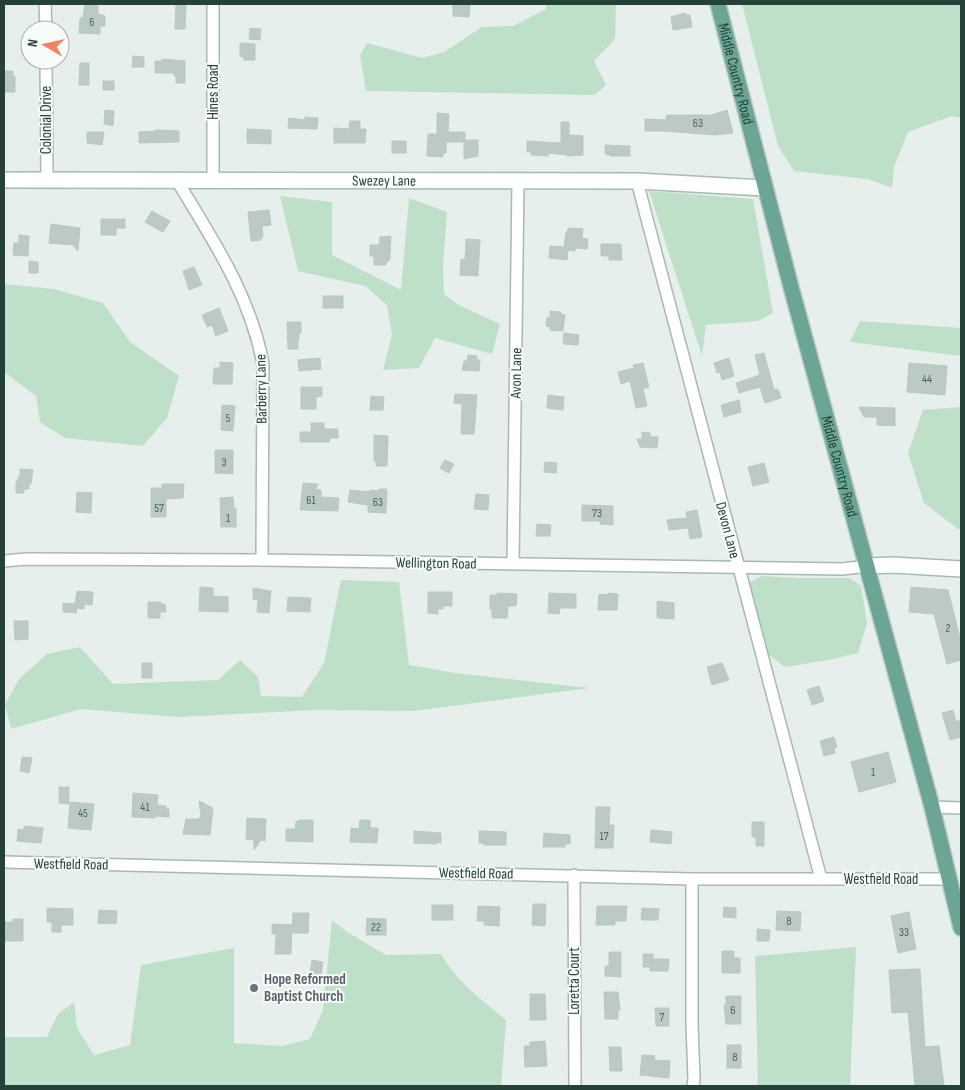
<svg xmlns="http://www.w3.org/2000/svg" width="965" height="1090" font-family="'Sofia Sans Condensed',sans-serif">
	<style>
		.green { fill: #bfe0c8 }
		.building { fill: #bbcac4; stroke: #b8c9c2 }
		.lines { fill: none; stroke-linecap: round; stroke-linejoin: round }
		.street-casing { stroke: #a8b8b2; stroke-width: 14 }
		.secondary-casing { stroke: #a4bbb3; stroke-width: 18 }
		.primary-casing { stroke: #c2cac8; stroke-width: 18 }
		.street { stroke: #fff; stroke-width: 11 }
		.secondary { stroke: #fff; stroke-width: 15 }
		.primary { stroke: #6aa596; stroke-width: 15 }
		.worship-dot { fill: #6b7280; stroke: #f7fbf9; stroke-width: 2 }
		.labels { text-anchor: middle; stroke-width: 4; stroke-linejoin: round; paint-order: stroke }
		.number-label { font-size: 12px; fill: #4a645c }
		.street-label { font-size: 15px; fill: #24423a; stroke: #f7fbf9 }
		.worship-label { font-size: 15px; font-weight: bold; fill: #5b616d; stroke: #f7fbf9; text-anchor: start }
	</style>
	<rect width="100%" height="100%" fill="#e6efeb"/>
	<g class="green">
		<polygon points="546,4 616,4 615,39 594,61 606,85 595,95 366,91 360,55 367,43 422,58 444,52 482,27 513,26 546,9"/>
		<polygon points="742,4 961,4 961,118 952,116 908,132 894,167 892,188 868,179 794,171 778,146"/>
		<polygon points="649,191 753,199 773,313 758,321 706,325 702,356"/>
		<polygon points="280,196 332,202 332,255 401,290 409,198 447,212 443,266 444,294 459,305 500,324 492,354 435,338 419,368 383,370 392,335 387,305 365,286 298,271"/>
		<polygon points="4,284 54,289 103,303 130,342 179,376 167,418 143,446 65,438 40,422 36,396 4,372"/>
		<polygon points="860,321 961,328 961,356 850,342"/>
		<polygon points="961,407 961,530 958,529 924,503 908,453 923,410"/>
		<polygon points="762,576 798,578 850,578 861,586 867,623 858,653 833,659 785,667 768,654 749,583"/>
		<polygon points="341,580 399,582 409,665 455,673 589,688 414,711 316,710 179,717 81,709 11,729 5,705 19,679 47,654 80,647 113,684 218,680 240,660 258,677 261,696 302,697 324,663"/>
		<path d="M 332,920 L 347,932 L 386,955 L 441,954 C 456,981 482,1000 506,1020 L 501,1086 L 4,1086 L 4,1037 L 47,1037 L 58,1014 L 74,1002 L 77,1028 L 94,1055 L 130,1045 L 141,965 L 234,948 L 234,1043 L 282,1046 L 310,1039 L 323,1010 Z"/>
		<polygon points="856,947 850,1086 758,1086 755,956"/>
	</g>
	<g class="building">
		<polygon points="85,4 98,5 98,14 105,16 105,26 100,26 100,34 79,33 80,18 83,18"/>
		<polygon points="176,4 186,4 185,29 175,29"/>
		<polygon points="453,4 470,4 469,17 453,16"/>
		<polygon points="685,13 686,15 690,15 692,27 673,30 671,17"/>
		<polygon points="250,28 261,29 260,40 249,39"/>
		<polygon points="240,43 255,44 255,60 244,60 244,57 240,56"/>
		<polygon points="133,56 144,57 144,67 132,67"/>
		<polygon points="162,59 185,61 185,83 176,83 176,76 174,76 174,73 155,73 155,61 162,61"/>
		<polygon points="80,63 89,63 89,85 79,85"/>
		<polygon points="4,71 13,71 13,77 15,76 15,92 4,92"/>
		<rect x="103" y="81" width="11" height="9"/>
		<polygon points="105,110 114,111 113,126 104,124"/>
		<polygon points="727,110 733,133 715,135 664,131 645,131 645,119 666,120 667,115 712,115"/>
		<polygon points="437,113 449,114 448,132 465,132 465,140 478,140 478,156 464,159 464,142 446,142 446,153 443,153 443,157 427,156 428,134 437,134"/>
		<polygon points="305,117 318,118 317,129 288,128 289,118 305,120"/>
		<polygon points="350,121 360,121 360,129 366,129 365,143 334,143 334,128 349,129"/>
		<polygon points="561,122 569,122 569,135 583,136 583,155 567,156 567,155 549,153 548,156 531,155 531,152 527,152 527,141 561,143"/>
		<polygon points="247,129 271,130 271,144 247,143"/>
		<polygon points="155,130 179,131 179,142 139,143 139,132 156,131"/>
		<polygon points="87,132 104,132 102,145 87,143"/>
		<rect x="392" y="141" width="14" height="12"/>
		<polygon points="605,145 630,146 630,156 610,156 610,155 605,154"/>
		<polygon points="269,210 271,225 262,226 263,237 261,238 261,240 251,241 248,212"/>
		<polygon points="152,211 170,221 163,232 145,222"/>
		<polygon points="101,219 125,219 125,228 116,228 116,235 101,235"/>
		<polygon points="51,224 80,228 78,251 73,245 49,243"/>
		<polygon points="572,228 583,229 582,238 588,239 587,249 575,248 575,251 568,250 567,260 549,258 550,246 564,247 566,232 567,232 568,229"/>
		<polygon points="19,235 29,236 28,256 13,255 14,243 19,243"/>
		<polygon points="391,236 390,259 385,265 374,265 374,256 370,256 370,245 379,245 380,237"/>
		<polygon points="466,239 480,240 478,276 460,275 461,259 465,260"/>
		<polygon points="601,244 621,244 622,260 609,260 609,256 601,256"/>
		<polygon points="29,261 38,262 38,273 29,273"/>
		<polygon points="194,267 202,285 189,290 183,271"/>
		<rect x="323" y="296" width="20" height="12"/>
		<polygon points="219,308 228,331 216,336 212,325 207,327 202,315"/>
		<polygon points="550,311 561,312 561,314 565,315 563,331 550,330 550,327 546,326 547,317 550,318"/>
		<polygon points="287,322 301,322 301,333 299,333 299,339 298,339 298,349 288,349"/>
		<polygon points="564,333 579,335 578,345 563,344"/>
		<polygon points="764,353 774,390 778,389 781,398 765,403 760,387 739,393 736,383 760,375 755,355"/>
		<polygon points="468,355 477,356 477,360 480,360 479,371 462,370 464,361 467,361"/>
		<polygon points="320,358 321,369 299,371 298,360"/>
		<polygon points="729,358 734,376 722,380 720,372 717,373 714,363"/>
		<polygon points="220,362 233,363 232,384 213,384 214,368 220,368"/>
		<polygon points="643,363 649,387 643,389 647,406 636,408 630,381 621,384 618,372 634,368 633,365"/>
		<polygon points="909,363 947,366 945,395 907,392"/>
		<polygon points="301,387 322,387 322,396 316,397 316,409 301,409"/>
		<polygon points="455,394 477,395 474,434 461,434 462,404 454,403"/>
		<polygon points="548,395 564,397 563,410 547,408"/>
		<polygon points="371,396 384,397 383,410 370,410"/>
		<polygon points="739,400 741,412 724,417 721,405"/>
		<polygon points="222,405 235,406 233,431 221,430"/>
		<polygon points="859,407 895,408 895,426 877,425 877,417 864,417"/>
		<polygon points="311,423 324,423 324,429 338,429 338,438 330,438 329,442 300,442 300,432 311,432"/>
		<polygon points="642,432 650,433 650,437 658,437 657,448 640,447 637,439 642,439"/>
		<polygon points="374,435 388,436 387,466 376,466 376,461 374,461"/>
		<polygon points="215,450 233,450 233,474 215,473"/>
		<polygon points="445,460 454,464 449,473 440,468"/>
		<polygon points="545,462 557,463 556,473 544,472"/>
		<polygon points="764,463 769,482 753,486 748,467"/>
		<polygon points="20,469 33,470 31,484 29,484 29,489 24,489 24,493 16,493 16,481 18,481 18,477 20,477"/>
		<polygon points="303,483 318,484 316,489 321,490 321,497 339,498 338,511 300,510"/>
		<polygon points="162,484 184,484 183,498 166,499 166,517 151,517 151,488 162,488"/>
		<polygon points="379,489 386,489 387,492 386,513 368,512 368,505 348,502 350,490 370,492 370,490 378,491"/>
		<polygon points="77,492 92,493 91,513 76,512"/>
		<polygon points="476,494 489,495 488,510 474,509"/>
		<polygon points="233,497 234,509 236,508 236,527 221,527 220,498"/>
		<polygon points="582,505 613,506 613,525 600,524 600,521 582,521"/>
		<polygon points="697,510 702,537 690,539 688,528 669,530 667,520 687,518 686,512"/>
		<polygon points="537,524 551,525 550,536 536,536"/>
		<polygon points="200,587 213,588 213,596 228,597 228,612 199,611"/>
		<polygon points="911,587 948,590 961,642 961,660 947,664 934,614 909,612"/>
		<polygon points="253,588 271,591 269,613 257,612 258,600 253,599"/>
		<polygon points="77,591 93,592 92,605 84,604 84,609 77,608 76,613 63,612 63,603 75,604"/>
		<polygon points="428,592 452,592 452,606 443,606 443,609 438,609 438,614 428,613"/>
		<polygon points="497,593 517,594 516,606 508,606 507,618 492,618 492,609 490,609 490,595 497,595"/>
		<polygon points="549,593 576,594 576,608 560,608 559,614 548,613"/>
		<polygon points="609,593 618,594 617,610 598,610 599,594 608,595"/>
		<polygon points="288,597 311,598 310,612 287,611"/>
		<polygon points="657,601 674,603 674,619 657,618"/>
		<polygon points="148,602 161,602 161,604 165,604 166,612 160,612 160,618 148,618"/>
		<polygon points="14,621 28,621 28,639 15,640"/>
		<rect x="142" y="663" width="10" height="15"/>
		<polygon points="722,663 729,680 712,685 707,667"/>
		<polygon points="819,686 824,701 812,705 807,690"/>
		<polygon points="953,710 956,722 961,720 961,737 950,740 942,713"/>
		<polygon points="834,737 837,747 834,748 835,753 824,756 820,741"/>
		<polygon points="888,752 896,782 859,792 851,762"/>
		<polygon points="22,757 32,758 29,773 20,771"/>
		<polygon points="59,787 69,787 69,804 59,803"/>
		<polygon points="133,793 158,795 157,805 166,806 166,809 169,809 169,817 155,816 155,818 132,817"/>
		<polygon points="199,801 213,808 210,835 183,834 186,819 199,819 201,815"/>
		<polygon points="70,802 94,804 91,830 68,828"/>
		<polygon points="596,807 610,807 609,825 614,825 613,848 595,848"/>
		<polygon points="247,818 266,819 265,841 261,840 254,850 254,840 246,839"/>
		<polygon points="299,820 313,820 313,842 286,841 286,829 295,829 296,822"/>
		<polygon points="360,820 370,820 370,828 378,828 377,843 350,842 351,828 359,829"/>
		<polygon points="752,822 764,822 764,846 756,846 756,837 752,837"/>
		<polygon points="24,826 43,828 41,843 17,841 18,829 24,830"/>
		<polygon points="651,830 672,832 671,844 650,842"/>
		<polygon points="414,831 441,833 441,843 436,842 436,844 414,843"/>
		<polygon points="479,831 506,832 506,845 484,845 484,843 479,843"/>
		<polygon points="544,833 570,835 570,844 565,844 565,847 543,847"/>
		<polygon points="533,904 546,904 545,926 532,925"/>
		<rect x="432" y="905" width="21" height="15"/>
		<polygon points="478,906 500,907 499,926 484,925 484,921 477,921"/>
		<polygon points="597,906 627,906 626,921 615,921 615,925 596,925"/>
		<polygon points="724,907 736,908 736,918 723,917"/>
		<polygon points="47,908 73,909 73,925 61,925 61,932 52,932 52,922 47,922"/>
		<polygon points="642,908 659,909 658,920 641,920"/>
		<polygon points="99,910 117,911 116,924 98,923"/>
		<polygon points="777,911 801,912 800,931 776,930"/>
		<polygon points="909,912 916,949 898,953 891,916"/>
		<polygon points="293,913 309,913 308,933 292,933"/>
		<polygon points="367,918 386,919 386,935 366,935"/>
		<polygon points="13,919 23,919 23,941 4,941 5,922 13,922"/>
		<polygon points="272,924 292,925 291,954 275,954 276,934 272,934"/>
		<polygon points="757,929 770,930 769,941 757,941"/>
		<polygon points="722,951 734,951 734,958 740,958 740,973 722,973"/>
		<polygon points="609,952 621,952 621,977 605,976 605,966 609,966"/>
		<polygon points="643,954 653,954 653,959 669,959 668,971 650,971 650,967 643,967"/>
		<polygon points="312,960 323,962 321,975 310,973"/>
		<polygon points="920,969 925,1047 939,1046 944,1086 915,1086 908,1012 892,1013 889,970"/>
		<polygon points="604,992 618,992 620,1010 618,1010 618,1019 605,1019"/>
		<polygon points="530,994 545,994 546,1020 530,1020"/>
		<polygon points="726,996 741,996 741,1024 726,1024 724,1005 726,1005"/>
		<polygon points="655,1008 669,1008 669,1026 656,1026"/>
		<polygon points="545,1041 547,1066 525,1067 524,1046 530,1046 530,1042"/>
		<rect x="727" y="1045" width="14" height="23"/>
		<polygon points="609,1047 621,1047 622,1071 610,1071"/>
		<polygon points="642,1055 655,1056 654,1060 670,1061 669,1078 640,1075"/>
	</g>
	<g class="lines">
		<g class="street-casing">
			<g id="street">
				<polyline points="45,4 46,30"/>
				<polyline points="213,4 213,180"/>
				<polyline points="46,60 47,180"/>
				<path d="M 176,179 C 212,239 250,294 263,364 L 262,560"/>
				<polyline points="637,181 821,879"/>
				<polyline points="4,561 26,559 262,560 842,569 868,566"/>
				<polyline points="513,564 518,181"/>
				<polyline points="932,807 961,808"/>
				<polyline points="4,862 692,879 949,879"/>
				<polyline points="574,875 575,1086"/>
				<polyline points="692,879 692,1024 694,1079 693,1086"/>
			</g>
		</g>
		<g class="secondary-casing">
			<g id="secondary">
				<path id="s1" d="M 4,180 L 637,181 L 765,188"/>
				<polyline points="868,566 893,565 961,569"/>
			</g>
		</g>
		<g class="primary-casing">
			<g id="primary">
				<path id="s2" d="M 718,4 L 791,287 L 932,807 L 961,928"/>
			</g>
		</g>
		<use href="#street" class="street"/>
		<use href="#secondary" class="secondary"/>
		<use href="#primary" class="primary"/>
	</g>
	<circle class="worship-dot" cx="254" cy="988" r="5"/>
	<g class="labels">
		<g class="number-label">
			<text x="92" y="26">6</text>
			<text x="698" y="127">63</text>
			<text x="927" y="383">44</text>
			<text x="228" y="422">5</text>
			<text x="224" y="466">3</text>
			<text x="311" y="504">61</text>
			<text x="378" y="506">63</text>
			<text x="159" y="512">57</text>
			<text x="597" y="517">73</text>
			<text x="228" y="522">1</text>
			<text x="948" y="632">2</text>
			<text x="873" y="776">1</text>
			<text x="145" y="811">41</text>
			<text x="83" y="817">45</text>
			<text x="604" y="840">17</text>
			<text x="789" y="925">8</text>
			<text x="376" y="931">22</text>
			<text x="904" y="936">33</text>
			<text x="733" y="1014">6</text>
			<text x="662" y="1021">7</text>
			<text x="735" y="1061">8</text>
		</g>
		<g class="street-label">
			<text dy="5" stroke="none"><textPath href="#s2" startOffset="72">Middle Country Road</textPath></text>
			<text transform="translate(213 92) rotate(-90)" y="5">Hines Road</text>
			<text transform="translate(46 120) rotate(-90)" y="5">Colonial Drive</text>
			<text dy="5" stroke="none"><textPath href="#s1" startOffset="380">Swezey Lane</textPath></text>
			<text transform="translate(516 373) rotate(-89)" y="5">Avon Lane</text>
			<text transform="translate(261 389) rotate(-91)" y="5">Barberry Lane</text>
			<text dy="5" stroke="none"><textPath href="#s2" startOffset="478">Middle Country Road</textPath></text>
			<text transform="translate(728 530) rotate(75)" y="5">Devon Lane</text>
			<text transform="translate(436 563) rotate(1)" y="5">Wellington Road</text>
			<text transform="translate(71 864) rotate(1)" y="5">Westfield Road</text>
			<text transform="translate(476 873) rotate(1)" y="5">Westfield Road</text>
			<text x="881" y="884">Westfield Road</text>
			<text transform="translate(574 981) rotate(-90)" y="5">Loretta Court</text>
		</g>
		<g class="worship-label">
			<text x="264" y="984">Hope Reformed<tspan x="264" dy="17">Baptist Church</tspan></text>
		</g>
	</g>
	<rect width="965" height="1090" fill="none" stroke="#24423a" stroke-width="10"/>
	<g transform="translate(45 45) rotate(279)"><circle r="24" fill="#f7fbf9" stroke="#a3b1ad"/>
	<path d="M0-4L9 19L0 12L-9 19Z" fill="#f4845f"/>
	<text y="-8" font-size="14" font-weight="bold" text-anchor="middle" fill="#24423a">N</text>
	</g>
</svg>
